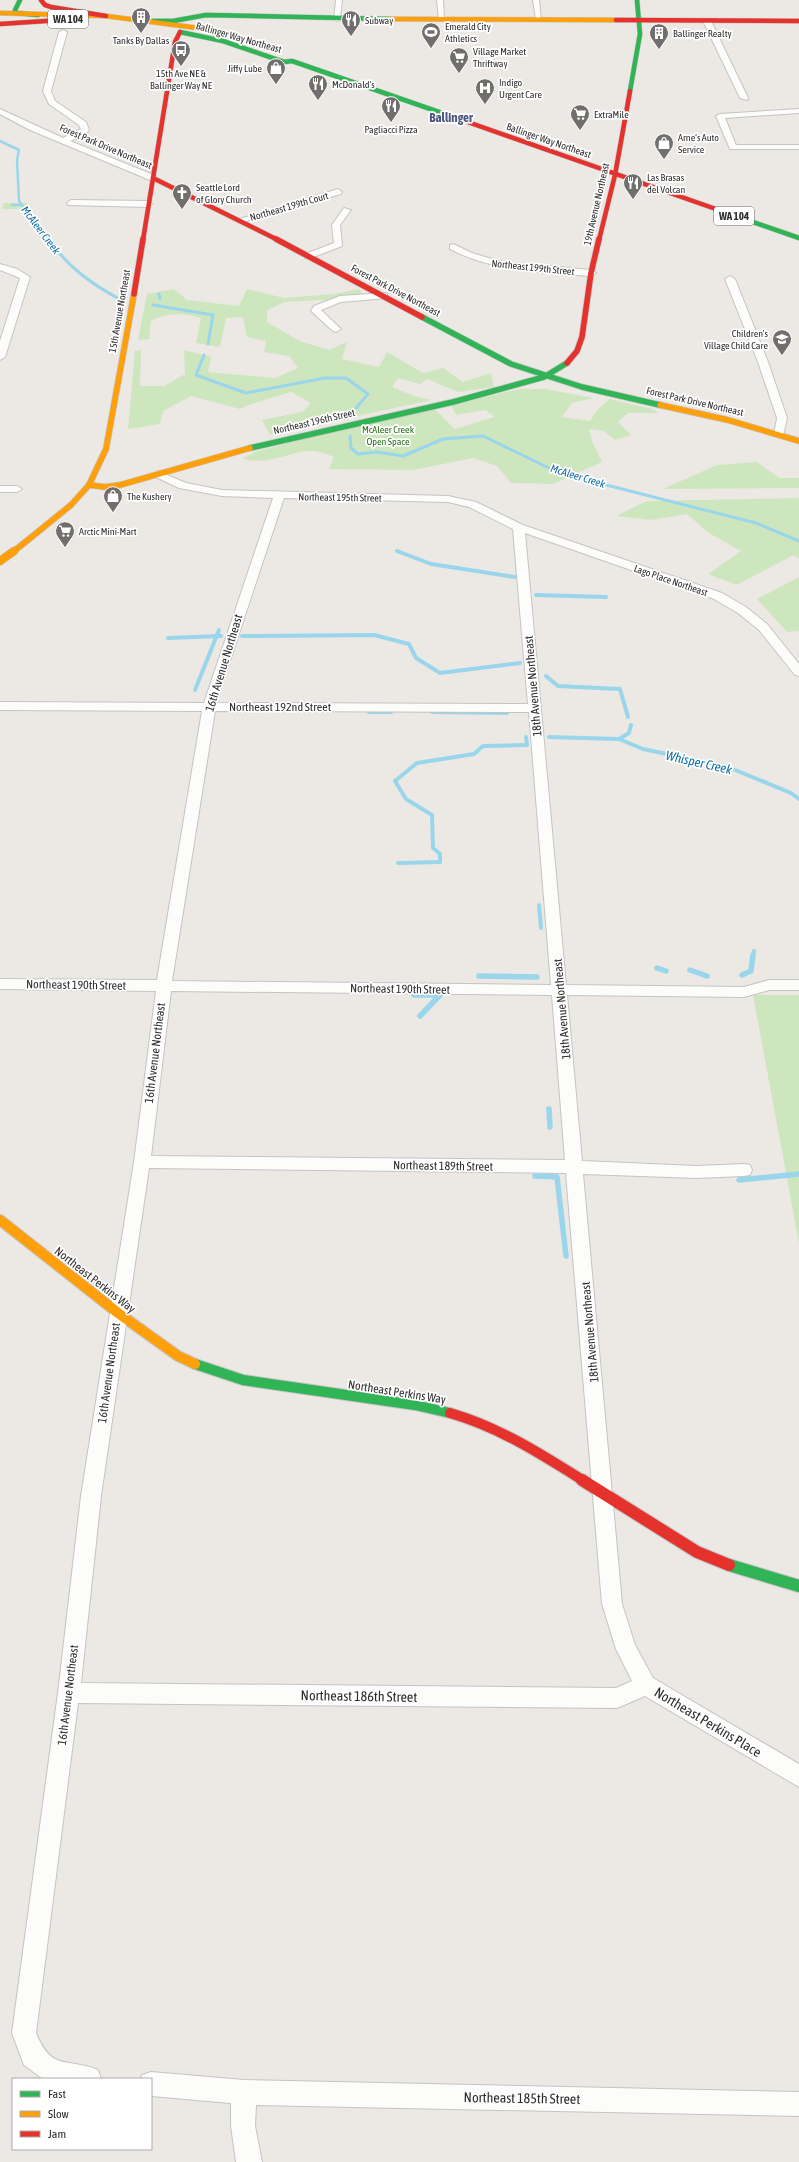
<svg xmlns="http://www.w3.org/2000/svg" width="799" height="2162" font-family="'Asap Condensed',sans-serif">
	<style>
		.green { fill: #cee6be }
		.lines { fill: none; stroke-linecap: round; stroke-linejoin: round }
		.stream-far3 { stroke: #99d6ec; stroke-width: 2.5 }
		.stream-far2 { stroke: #99d6ec; stroke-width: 3 }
		.stream-far1 { stroke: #99d6ec; stroke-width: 4 }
		.stream { stroke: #99d6ec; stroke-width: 5.5 }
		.street-casing { stroke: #c5c4c5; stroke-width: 2 }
		.fast-far3-casing { stroke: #c5c4c5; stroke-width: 5.5 }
		.fast-far2-casing { stroke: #c5c4c5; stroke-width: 7 }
		.fast-far1-casing { stroke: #c5c4c5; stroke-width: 12 }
		.fast-casing { stroke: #c5c4c5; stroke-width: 14 }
		.slow-far3-casing { stroke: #c5c4c5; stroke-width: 5.5 }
		.slow-far2-casing { stroke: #c5c4c5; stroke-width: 7 }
		.slow-far1-casing { stroke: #c5c4c5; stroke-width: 9 }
		.slow-casing { stroke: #c5c4c5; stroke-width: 12 }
		.jam-far3-casing { stroke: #c5c4c5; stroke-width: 5.5 }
		.jam-far2-casing { stroke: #c5c4c5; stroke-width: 7 }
		.jam-far1-casing { stroke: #c5c4c5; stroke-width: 12 }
		.jam-casing { stroke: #c5c4c5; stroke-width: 14 }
		.street { fill: #fcfcfb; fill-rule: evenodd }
		.fast-far3 { stroke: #30b455; stroke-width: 4.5 }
		.fast-far2 { stroke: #30b455; stroke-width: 5.5 }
		.fast-far1 { stroke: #30b455; stroke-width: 10 }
		.fast { stroke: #30b455; stroke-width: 12 }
		.slow-far3 { stroke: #ff9f0a; stroke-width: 4.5 }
		.slow-far2 { stroke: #ff9f0a; stroke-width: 5.5 }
		.slow-far1 { stroke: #ff9f0a; stroke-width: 8 }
		.slow { stroke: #ff9f0a; stroke-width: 10 }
		.jam-far3 { stroke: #e5322d; stroke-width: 4.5 }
		.jam-far2 { stroke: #e5322d; stroke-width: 5.5 }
		.jam-far1 { stroke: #e5322d; stroke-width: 10 }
		.jam { stroke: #e5322d; stroke-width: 12 }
		.labels { text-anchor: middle; stroke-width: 3.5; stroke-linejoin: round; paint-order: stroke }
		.far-poi-label { font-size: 10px; fill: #2e2e2e; stroke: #fff; text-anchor: start }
		.far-street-label { font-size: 10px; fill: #2e2e2e; stroke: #fff }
		.far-park-label { font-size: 10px; fill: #2c6e1b; stroke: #fff }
		.shield { fill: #fff; stroke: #6d6d6d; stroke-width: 1 }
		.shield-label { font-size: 11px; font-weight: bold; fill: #2e2e2e }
		.far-water-label { font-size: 11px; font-style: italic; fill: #0d6fa3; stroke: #fff }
		.street-label { font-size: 12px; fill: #2e2e2e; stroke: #fff }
		.far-district-label { font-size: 13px; font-weight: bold; fill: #4d5680; stroke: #fff }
		.water-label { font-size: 13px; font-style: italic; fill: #0d6fa3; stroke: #fff }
		.near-street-label { font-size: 14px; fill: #2e2e2e; stroke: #fff }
	</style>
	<rect width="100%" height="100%" fill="#ece8e4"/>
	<g class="green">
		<polygon points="4,203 27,203 30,209 2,209"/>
		<path d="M 174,289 L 187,300 L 239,306 L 247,289 L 284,298 L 334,294 L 359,289 L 366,300 L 345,302 L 319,300 L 285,302 L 267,310 L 267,322 L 300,341 L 329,350 L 347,342 L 342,359 L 379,367 L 387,352 L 423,373 L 443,368 L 463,382 L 491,373 L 494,387 L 458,392 L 427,379 L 420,384 L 398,378 L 392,387 L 414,396 L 431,400 L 270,435 L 262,420 L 302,412 L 311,403 L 291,392 L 251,404 L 240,409 L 191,396 L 163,411 L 160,424 L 128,429 L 135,351 L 141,350 L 140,386 L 164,386 L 185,374 L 184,350 L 211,357 L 208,372 L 275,378 L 298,368 L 289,356 L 264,352 L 266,341 L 247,337 L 243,317 L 226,318 L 220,347 L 196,343 L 201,318 C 186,313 165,312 151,321 L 149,339 L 138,340 L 147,294 Z"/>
		<path d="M 520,389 L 545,389 L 593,398 L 572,403 L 562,417 L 590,421 L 598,409 L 610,399 L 652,409 L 659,413 L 628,413 L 618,422 L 631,435 L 615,440 L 604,431 L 589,429 L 592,441 L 602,462 L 553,484 L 511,483 L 497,466 L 473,458 L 413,470 L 329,469 L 334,457 C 304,444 296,456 267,460 C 259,462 250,460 242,459 L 255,452 L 322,434 L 434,409 L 455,429 L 495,417 L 485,410 L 456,415 L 451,405 Z"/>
		<polygon points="757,462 779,478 799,478 799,488 663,489 717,465"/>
		<polygon points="799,498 799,559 794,555 736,585 708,574 741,551 709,533 687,514 651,520 616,516 647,501"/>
		<polygon points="799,577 799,631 787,632 757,599"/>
		<polygon points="753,995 799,995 799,1243"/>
	</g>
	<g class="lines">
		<g class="stream-far3">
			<polyline points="0,141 19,150 17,160 19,201 48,240"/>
			<polyline points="12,205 22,205"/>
		</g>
		<g class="stream-far2">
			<path d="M 48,239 C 69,268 90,283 121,300"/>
			<polyline points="159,294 160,299"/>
			<polyline points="153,305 213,315 208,344"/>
			<polyline points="204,355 196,375 246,393 325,378 346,378 368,394 351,414"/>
			<polyline points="350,436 351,448 358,454 377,452 403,456 443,439 483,436 559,473 756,523 799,541"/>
			<polyline points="397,551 399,552"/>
		</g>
		<g class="stream-far1">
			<polyline points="397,551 431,564 515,577"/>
			<polyline points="536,595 606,597"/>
			<polyline points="242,636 374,635 409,644 416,658 440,673 520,663"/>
			<polyline points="168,638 221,636"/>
			<polyline points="546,676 558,686 620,689 628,717"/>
			<polyline points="195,690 219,630"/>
			<polyline points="369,712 391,712"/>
			<polyline points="432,712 507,713"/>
			<polyline points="631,725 629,733 619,739 643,749 728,767 791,793 799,799"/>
			<polyline points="549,737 619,739"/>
			<polyline points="398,863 440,862 440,854 433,848 432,815 406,799 395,781 417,763 474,754 483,746 527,745 526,737"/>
			<polyline points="539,905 541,928"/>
			<polyline points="753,956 754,951"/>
		</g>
		<g class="stream">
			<polyline points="657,968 666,971"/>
			<polyline points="690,970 707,976"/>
			<polyline points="742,975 751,971 753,955"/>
			<polyline points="479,976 537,977"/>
			<polyline points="414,995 440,995"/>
			<polyline points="420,1016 440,995"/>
			<polyline points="549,1109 550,1127"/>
			<polyline points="535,1176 557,1177 566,1256"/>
			<polyline points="739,1180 799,1174"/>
		</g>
		<g class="street-casing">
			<g id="street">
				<polygon points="336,0 342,0 340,19 337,21 334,19"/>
				<polygon points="437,0 443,0 444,20 439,19"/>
				<polygon points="533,0 539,0 541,20 536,19"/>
				<polygon points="705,20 711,21 748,98 747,100 740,98 703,21"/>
				<polygon points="63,30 67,32 51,91 55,101 86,122 89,130 83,136 70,141 156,176 156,180 150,180 30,130 0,114 0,109 63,138 81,129 79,125 49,104 43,91 59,32"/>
				<polygon points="799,109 799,113 725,118 736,145 799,145 799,149 730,149 716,116 720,114"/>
				<polygon points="338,189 342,192 341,194 243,222 236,220"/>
				<polygon points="71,200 148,201 152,204 148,207 68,205 67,203"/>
				<polygon points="344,208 351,210 340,225 342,246 311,258 305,258 305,254 334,243 332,225"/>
				<path d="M 453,244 L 472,253 L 502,262 L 591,270 L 596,273 L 591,276 C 542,272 494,272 450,249 L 450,245 Z"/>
				<polygon points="0,264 17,269 30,277 5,357 0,360 0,341 20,278 0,270"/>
				<polygon points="730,276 735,279 768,362 787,418 783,436 779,437 774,434 777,418 758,362 725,279"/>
				<polygon points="384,293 387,294 387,298 341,302 321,310 341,329 336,332 333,331 311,311 314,306 340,296"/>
				<path d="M 158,471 L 186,483 L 222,490 L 448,496 L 476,502 L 523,525 L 722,593 L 746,607 L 767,624 L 799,664 L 799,676 L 795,675 L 759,630 L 738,613 L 714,599 L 525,533 L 566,985 L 744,987 L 769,980 L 799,980 L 799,990 L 769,990 L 744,997 L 567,995 L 582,1161 L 696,1166 L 744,1164 L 750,1165 L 752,1170 L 750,1175 L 744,1176 L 696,1178 L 583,1174 L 622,1604 L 635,1645 L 653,1678 L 799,1764 L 799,1787 L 645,1696 L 617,1708 L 78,1703 L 36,2033 C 52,2072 66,2057 98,2070 L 101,2079 L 43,2079 L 24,2065 L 12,2033 L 58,1693 L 81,1496 L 134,1162 L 156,991 L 0,989 L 0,979 L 157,980 L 202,711 L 0,710 L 0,702 L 204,703 L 273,498 L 222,496 L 179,488 L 154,476 L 153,474 ZM 284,498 L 448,502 L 469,507 L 513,529 L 528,704 L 216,703 ZM 215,711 L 529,712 L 551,985 L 172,981 ZM 171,991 L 552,995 L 565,1160 L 151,1156 ZM 149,1168 L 566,1173 L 602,1604 L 616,1649 L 632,1681 L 616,1688 L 81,1683 L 101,1496 Z"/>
				<polygon points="0,486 17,486 22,489 17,492 0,492"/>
				<polygon points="151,2072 244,2080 799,2092 799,2116 256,2105 255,2126 262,2162 236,2162 231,2126 231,2103 151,2096 151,2079 141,2079 142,2075"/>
			</g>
		</g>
		<g class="fast-far3-casing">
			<g id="fast-far3">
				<polyline points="20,0 15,10 16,13 38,15"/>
				<polyline points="153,21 173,21 206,15 390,19"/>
				<polyline points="180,32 223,41 284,62 292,61 462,120"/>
				<polyline points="630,91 640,34 637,0"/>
				<polyline points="750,221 799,238"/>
			</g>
		</g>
		<g class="fast-far2-casing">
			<g id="fast-far2">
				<polyline points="422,317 511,364 582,387 660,405"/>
				<polyline points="250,448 453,402 544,377 567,363"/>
			</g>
		</g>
		<g class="fast-far1-casing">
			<polyline id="fast-far1" points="195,1364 243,1380 415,1405 450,1413"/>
		</g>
		<g class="fast-casing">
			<polyline id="fast" points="729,1565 799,1586"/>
		</g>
		<g class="slow-far3-casing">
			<g id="slow-far3">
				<polyline points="0,13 106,16 198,28"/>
				<polyline points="390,19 616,20"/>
			</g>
		</g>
		<g class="slow-far2-casing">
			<g id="slow-far2">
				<polyline points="660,405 728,420 799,441"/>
				<polyline points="89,485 105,487 120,485 250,448"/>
				<polyline points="13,552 71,505 89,485 106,449 134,294"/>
			</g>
		</g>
		<g class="slow-far1-casing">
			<polyline id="slow-far1" points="0,561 14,551"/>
		</g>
		<g class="slow-casing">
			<polyline id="slow" points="0,1220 118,1313 178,1356 195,1364"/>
		</g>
		<g class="jam-far3-casing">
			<g id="jam-far3">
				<polyline points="41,0 45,5 51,7 106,16"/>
				<polyline points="616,20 799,21"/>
				<polyline points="0,24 76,19"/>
				<polyline points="462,120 750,221"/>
				<polyline points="153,178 278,240"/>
				<polyline points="143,240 175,42 180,32"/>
				<polyline points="599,240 615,175 630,91"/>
			</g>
		</g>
		<g class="jam-far2-casing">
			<g id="jam-far2">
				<polyline points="276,239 422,317"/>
				<polyline points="134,294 143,239"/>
				<polyline points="567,363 577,351 582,337 591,273 599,239"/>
			</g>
		</g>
		<g class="jam-far1-casing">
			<path id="jam-far1" d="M 450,1413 C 499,1427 541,1454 584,1481"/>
		</g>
		<g class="jam-casing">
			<polyline id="jam" points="582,1480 697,1552 729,1565"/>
		</g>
		<use href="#street" class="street"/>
		<use href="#fast-far3" class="fast-far3"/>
		<use href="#fast-far2" class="fast-far2"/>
		<use href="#fast-far1" class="fast-far1"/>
		<use href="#fast" class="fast"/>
		<use href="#slow-far3" class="slow-far3"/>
		<use href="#slow-far2" class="slow-far2"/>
		<use href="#slow-far1" class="slow-far1"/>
		<use href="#slow" class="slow"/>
		<use href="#jam-far3" class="jam-far3"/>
		<use href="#jam-far2" class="jam-far2"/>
		<use href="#jam-far1" class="jam-far1"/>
		<use href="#jam" class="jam"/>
	</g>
	<defs>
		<g id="building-pin" transform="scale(1)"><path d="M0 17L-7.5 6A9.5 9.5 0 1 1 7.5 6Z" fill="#706f6e" stroke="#fff"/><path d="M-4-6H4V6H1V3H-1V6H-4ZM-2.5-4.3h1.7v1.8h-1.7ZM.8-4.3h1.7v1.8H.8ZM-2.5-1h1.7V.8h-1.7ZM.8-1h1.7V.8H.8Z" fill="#fff"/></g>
		<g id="restaurant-pin" transform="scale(1)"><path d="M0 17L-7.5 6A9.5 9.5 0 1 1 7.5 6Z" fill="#706f6e" stroke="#fff"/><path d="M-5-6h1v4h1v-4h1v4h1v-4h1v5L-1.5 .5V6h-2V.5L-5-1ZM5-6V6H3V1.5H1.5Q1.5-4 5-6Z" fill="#fff"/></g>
		<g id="stadium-pin" transform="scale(1)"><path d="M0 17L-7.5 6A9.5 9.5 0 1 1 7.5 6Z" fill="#706f6e" stroke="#fff"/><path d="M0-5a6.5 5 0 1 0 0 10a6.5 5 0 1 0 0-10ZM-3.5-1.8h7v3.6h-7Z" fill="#fff"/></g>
		<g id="bus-pin" transform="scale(1)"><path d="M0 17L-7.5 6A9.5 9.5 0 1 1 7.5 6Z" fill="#706f6e" stroke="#fff"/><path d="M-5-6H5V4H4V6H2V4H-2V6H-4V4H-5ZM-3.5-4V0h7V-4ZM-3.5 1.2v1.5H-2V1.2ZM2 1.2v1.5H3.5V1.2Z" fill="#fff"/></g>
		<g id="supermarket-pin" transform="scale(1)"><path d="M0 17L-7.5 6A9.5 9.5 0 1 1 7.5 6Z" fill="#706f6e" stroke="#fff"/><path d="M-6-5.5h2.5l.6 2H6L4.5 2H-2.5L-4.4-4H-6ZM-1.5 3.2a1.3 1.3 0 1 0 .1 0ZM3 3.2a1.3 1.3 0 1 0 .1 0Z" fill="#fff"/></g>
		<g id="shop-pin" transform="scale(1)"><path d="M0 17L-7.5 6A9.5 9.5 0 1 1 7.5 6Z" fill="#706f6e" stroke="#fff"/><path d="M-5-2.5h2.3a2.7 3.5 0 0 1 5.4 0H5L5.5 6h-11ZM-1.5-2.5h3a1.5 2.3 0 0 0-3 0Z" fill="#fff"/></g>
		<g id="hospital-pin" transform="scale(1)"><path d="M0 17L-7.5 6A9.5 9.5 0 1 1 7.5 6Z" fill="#706f6e" stroke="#fff"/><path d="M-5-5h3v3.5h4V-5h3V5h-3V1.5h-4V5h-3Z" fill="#fff"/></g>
		<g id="church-pin" transform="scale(1)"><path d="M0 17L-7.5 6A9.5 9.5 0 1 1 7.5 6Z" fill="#706f6e" stroke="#fff"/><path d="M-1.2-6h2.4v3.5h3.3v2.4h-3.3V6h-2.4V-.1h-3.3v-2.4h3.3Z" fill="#fff"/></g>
		<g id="school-pin" transform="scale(1)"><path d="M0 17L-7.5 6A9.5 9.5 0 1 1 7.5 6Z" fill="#706f6e" stroke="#fff"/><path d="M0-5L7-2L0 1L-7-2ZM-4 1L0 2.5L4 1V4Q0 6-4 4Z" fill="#fff"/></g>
	</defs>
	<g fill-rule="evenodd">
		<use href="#building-pin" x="141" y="17"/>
		<use href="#restaurant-pin" x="351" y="20"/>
		<use href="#stadium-pin" x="431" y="32"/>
		<use href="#building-pin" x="659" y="33"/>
		<use href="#bus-pin" x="181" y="50"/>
		<use href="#supermarket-pin" x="459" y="57"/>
		<use href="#shop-pin" x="276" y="68"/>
		<use href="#restaurant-pin" x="318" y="84"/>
		<use href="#hospital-pin" x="485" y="88"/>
		<use href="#restaurant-pin" x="391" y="106"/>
		<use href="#supermarket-pin" x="580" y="114"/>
		<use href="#shop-pin" x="664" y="143"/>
		<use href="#restaurant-pin" x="633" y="183"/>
		<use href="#church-pin" x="182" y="193"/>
		<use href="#school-pin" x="782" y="339"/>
		<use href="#shop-pin" x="113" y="496"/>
		<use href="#supermarket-pin" x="65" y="531"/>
	</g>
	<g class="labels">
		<g class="far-poi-label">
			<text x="365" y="24">Subway</text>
			<text x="445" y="30">Emerald City<tspan x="445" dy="12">Athletics</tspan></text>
			<text x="673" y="37">Ballinger Realty</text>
			<text x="141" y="44" text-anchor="middle">Tanks By Dallas</text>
			<text x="473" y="55">Village Market<tspan x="473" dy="12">Thriftway</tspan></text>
			<text x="262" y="72" text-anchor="end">Jiffy Lube</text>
			<text x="181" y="77" text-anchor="middle">15th Ave NE &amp;<tspan x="181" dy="12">Ballinger Way NE</tspan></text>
			<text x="499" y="86">Indigo<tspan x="499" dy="12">Urgent Care</tspan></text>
			<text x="332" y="88">McDonald's</text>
			<text x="594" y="118">ExtraMile</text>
			<text x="391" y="133" text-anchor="middle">Pagliacci Pizza</text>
			<text x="678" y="141">Arne’s Auto<tspan x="678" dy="12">Service</tspan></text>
			<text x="647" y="181">Las Brasas<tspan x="647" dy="12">del Volcan</tspan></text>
			<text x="196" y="191">Seattle Lord<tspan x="196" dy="12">of Glory Church</tspan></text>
			<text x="768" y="337" text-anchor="end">Children's<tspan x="768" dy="12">Village Child Care</tspan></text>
			<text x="127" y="500">The Kushery</text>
			<text x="79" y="535">Arctic Mini-Mart</text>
		</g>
		<g class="far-street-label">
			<text transform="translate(239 37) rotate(16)" y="4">Ballinger Way Northeast</text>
			<text transform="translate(549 140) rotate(19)" y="4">Ballinger Way Northeast</text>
			<text transform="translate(106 146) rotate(23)" y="4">Forest Park Drive Northeast</text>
			<text transform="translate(596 204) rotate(-77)" y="4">19th Avenue Northeast</text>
			<text transform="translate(289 206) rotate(-16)" y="4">Northeast 199th Court</text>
			<text transform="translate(533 267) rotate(6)" y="4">Northeast 199th Street</text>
			<text transform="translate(396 290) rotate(28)" y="4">Forest Park Drive Northeast</text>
			<text transform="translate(119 311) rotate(-80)" y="4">15th Avenue Northeast</text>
			<text transform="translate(695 401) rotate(13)" y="4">Forest Park Drive Northeast</text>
			<text transform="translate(314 421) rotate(-13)" y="4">Northeast 196th Street</text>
			<text transform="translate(340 497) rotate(1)" y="4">Northeast 195th Street</text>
			<text transform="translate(671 580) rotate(19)" y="4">Lago Place Northeast</text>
		</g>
		<g class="far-park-label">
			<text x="388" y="433">McAleer Creek<tspan x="388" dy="12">Open Space</tspan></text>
		</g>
		<g class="shield">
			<rect x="48" y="10" width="40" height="18" rx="3"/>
			<rect x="714" y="207" width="40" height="18" rx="3"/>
		</g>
		<g class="shield-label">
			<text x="68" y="23">WA 104</text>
			<text x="734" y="220">WA 104</text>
		</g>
		<g class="far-water-label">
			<text transform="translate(41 230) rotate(53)" y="4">McAleer Creek</text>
			<text transform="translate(578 476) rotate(17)" y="4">McAleer Creek</text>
		</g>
		<g class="street-label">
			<text transform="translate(224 663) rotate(-73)" y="4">16th Avenue Northeast</text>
			<text transform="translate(533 686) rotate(-95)" y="4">18th Avenue Northeast</text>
			<text x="280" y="711">Northeast 192nd Street</text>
			<text transform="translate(76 985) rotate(1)" y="4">Northeast 190th Street</text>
			<text transform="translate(400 989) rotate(1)" y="4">Northeast 190th Street</text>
			<text transform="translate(562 1009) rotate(-95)" y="4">18th Avenue Northeast</text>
			<text transform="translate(155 1053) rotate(-83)" y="4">16th Avenue Northeast</text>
			<text transform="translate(443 1166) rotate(1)" y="4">Northeast 189th Street</text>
			<text transform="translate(95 1280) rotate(38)" y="4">Northeast Perkins Way</text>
			<text transform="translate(590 1332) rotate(-95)" y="4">18th Avenue Northeast</text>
			<text transform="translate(109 1373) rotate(-82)" y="4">16th Avenue Northeast</text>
			<text transform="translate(397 1392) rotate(9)" y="4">Northeast Perkins Way</text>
			<text transform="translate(68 1695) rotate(-83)" y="4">16th Avenue Northeast</text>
		</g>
		<g class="far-district-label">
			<text x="451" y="122">Ballinger</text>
		</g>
		<g class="water-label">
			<text transform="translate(699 762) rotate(13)" y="5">Whisper Creek</text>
		</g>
		<g class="near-street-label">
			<text transform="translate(359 1696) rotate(1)" y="5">Northeast 186th Street</text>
			<text transform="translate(708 1722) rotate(31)" y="5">Northeast Perkins Place</text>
			<text transform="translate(522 2098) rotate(1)" y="5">Northeast 185th Street</text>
		</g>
	</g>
	<rect x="12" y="2078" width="140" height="72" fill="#ffffff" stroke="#ababab"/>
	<rect x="20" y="2091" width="20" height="6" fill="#30b455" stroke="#ababab"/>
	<text x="48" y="2098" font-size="12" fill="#2e2e2e">Fast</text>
	<rect x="20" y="2111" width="20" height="6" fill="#ff9f0a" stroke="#ababab"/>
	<text x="48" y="2118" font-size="12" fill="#2e2e2e">Slow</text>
	<rect x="20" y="2131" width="20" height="6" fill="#e5322d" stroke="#ababab"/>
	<text x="48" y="2138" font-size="12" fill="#2e2e2e">Jam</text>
</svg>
